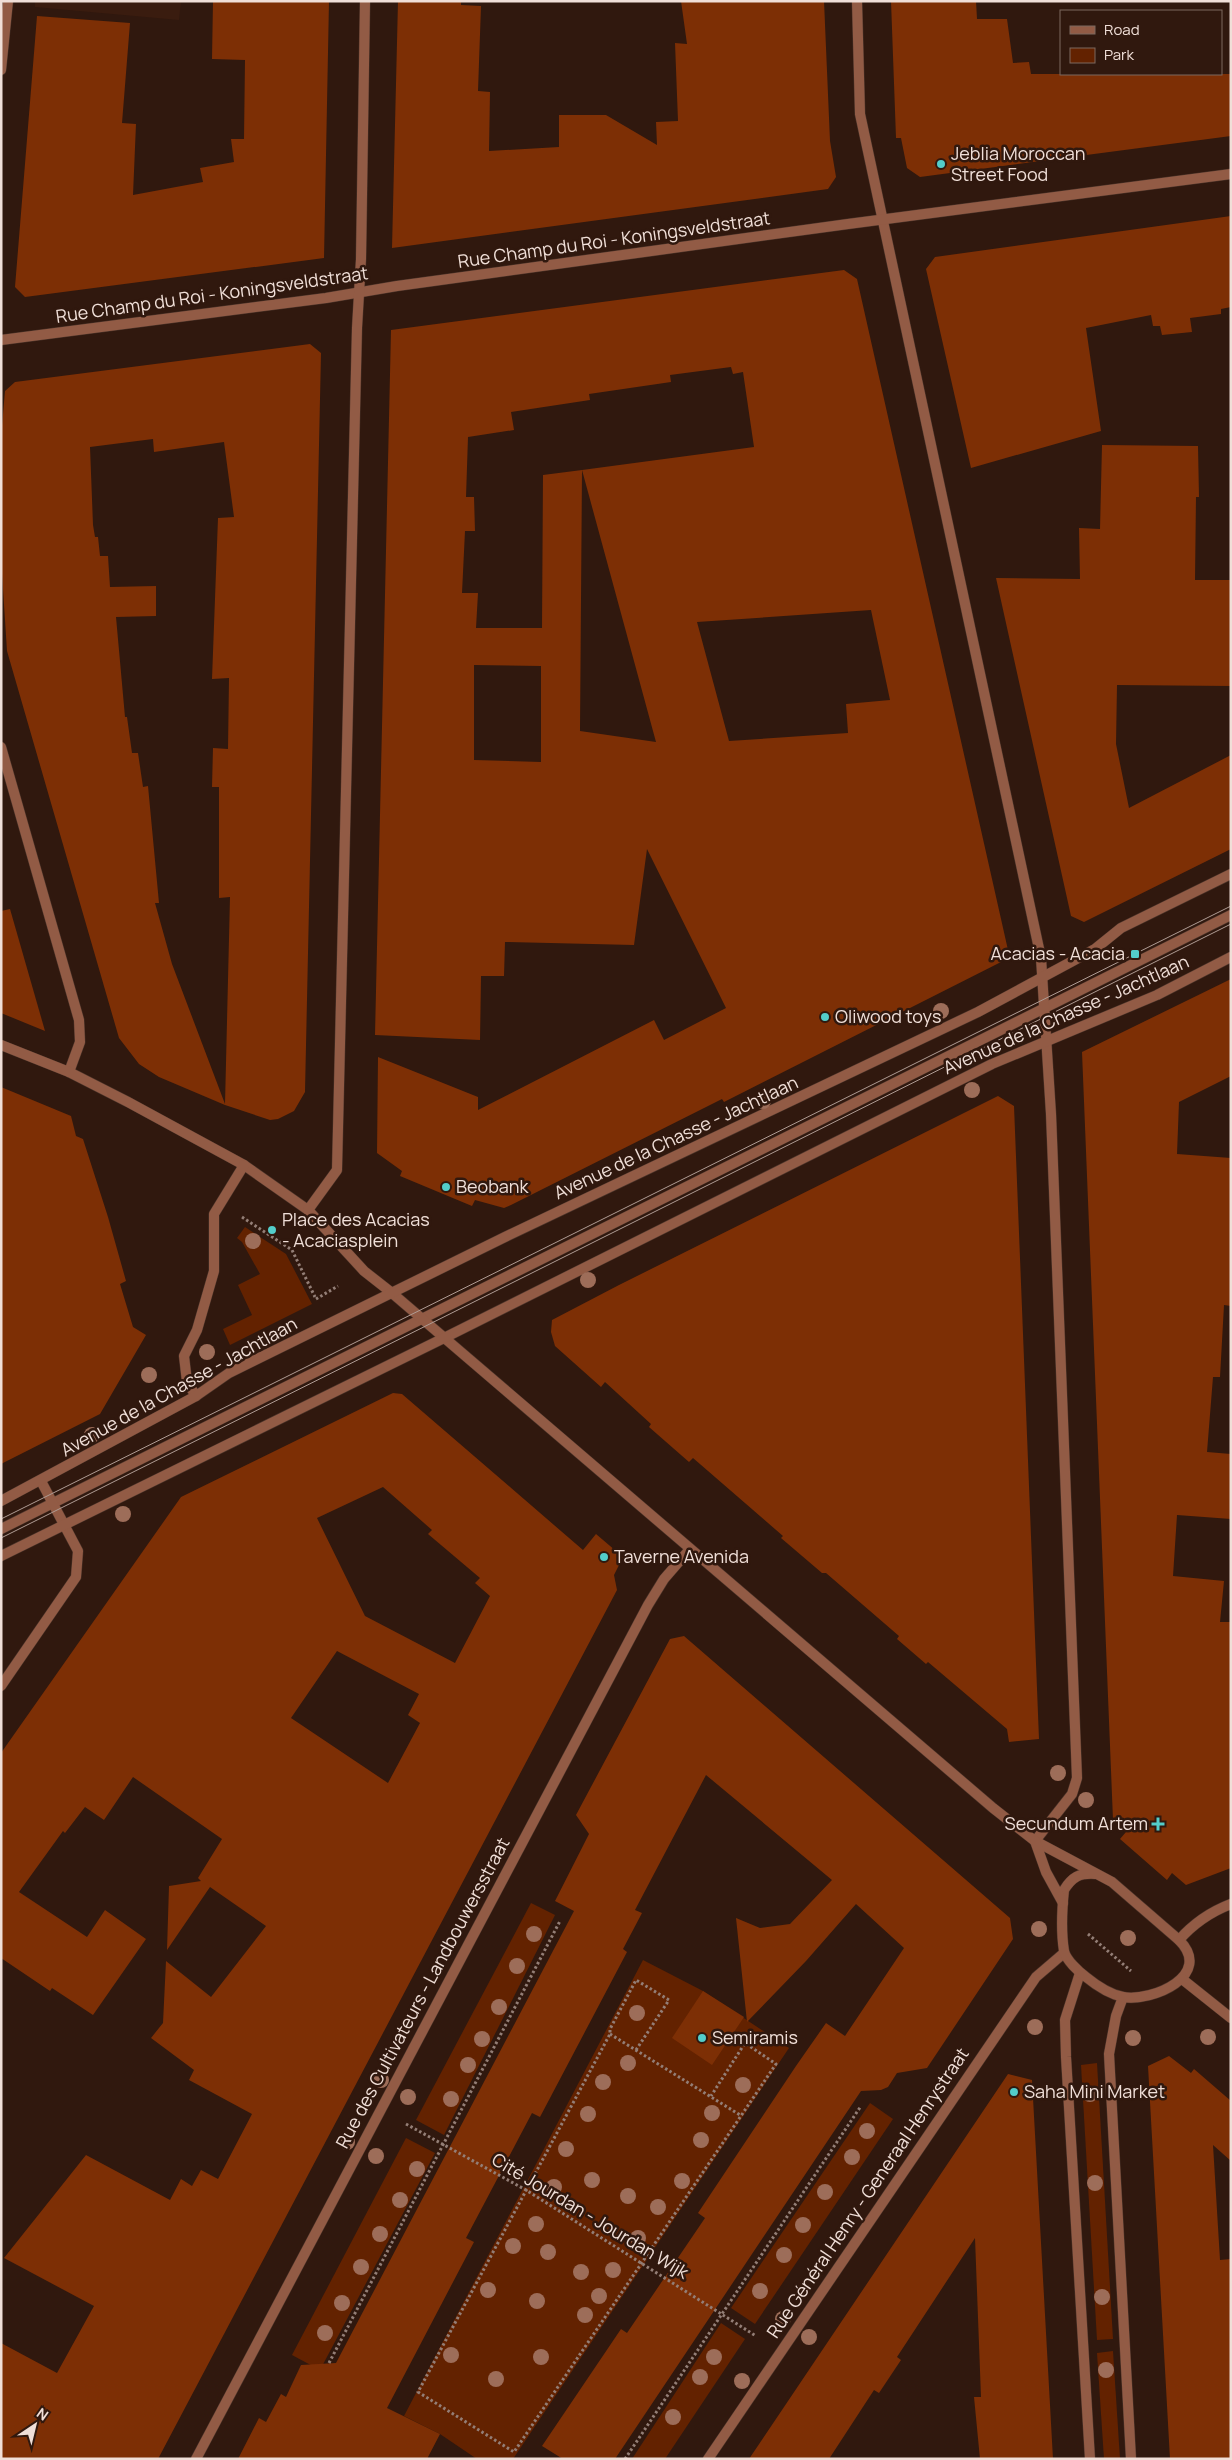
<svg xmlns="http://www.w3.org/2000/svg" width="1232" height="2460" font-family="Manrope,sans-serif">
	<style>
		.built { fill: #3a1c0f }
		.green { fill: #632200 }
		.building { fill: #7d2f05; fill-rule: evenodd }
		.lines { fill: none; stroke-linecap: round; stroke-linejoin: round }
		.service-casing { stroke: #4b342a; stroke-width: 11 }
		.minor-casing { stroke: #4b342a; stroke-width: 11 }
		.tertiary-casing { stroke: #4b342a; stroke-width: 11 }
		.path { stroke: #937e76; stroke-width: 3; stroke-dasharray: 2.5 2.5; stroke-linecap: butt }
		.service { stroke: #925b45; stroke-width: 10 }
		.minor { stroke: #925b45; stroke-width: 10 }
		.tertiary { stroke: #925b45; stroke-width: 10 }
		.tram { stroke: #af9c94; stroke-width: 1 }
		.tree { fill: #9d6d59 }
		.poi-dot { fill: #53cdca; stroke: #30180e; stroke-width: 2 }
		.labels { text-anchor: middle; stroke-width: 5; stroke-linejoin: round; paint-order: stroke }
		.poi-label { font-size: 18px; fill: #f0dfd8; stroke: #30180e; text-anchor: start }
		.street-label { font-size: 18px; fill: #f0dfd8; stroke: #30180e }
	</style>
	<rect width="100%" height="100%" fill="#30180e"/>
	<polygon class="built" points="35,1 181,1 179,20 35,7"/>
	<g class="green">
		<polygon points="245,1227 286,1254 312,1304 230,1345 223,1329 252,1315 238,1285 260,1274 242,1242 237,1238"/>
		<polygon points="531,1903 555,1915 444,2135 416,2120"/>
		<polygon points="643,1960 703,1991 789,2048 513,2459 477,2459 440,2434 404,2416"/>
		<polygon points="1097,2063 1113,2339 1097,2340 1081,2065"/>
		<polygon points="870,2103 893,2119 755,2324 731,2308"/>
		<polygon points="406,2138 435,2153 320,2370 292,2355"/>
		<polygon points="721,2323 745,2339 665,2459 632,2459"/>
		<polygon points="1113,2351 1120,2459 1104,2459 1097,2353"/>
	</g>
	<g class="building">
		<polygon points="213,1 329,1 324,258 25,297 15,287 37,16 130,23 122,123 136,124 133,195 203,182 200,168 234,162 231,139 244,139 245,60 212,59"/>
		<polygon points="398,1 461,1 461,5 481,6 478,91 490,92 489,151 559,147 559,115 606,115 657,145 656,122 678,121 675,43 687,44 681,1 824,1 830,141 836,177 828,189 392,248"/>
		<polygon points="891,1 976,1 977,19 1007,19 1013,63 1029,62 1031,74 1231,74 1231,136 920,177 907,168 901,138 896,138"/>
		<polygon points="1231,216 1231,307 1221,309 1221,314 1190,318 1192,332 1162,335 1160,326 1153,326 1151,315 1086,328 1101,431 971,468 926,269 935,257"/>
		<path d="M 844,270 L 857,279 L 1008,950 L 1003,961 L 724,1102 L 722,1099 L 511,1205 L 504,1208 L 475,1200 L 472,1206 L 400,1176 L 402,1171 L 377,1153 L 378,1057 L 478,1097 L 478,1110 L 654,1020 L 664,1040 L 726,1008 L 647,849 L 634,945 L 505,942 L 504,976 L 481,976 L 480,1040 L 375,1035 L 391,330 ZM 731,367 L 733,374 L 743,372 L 754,447 L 582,470 L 656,742 L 580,731 L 582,470 L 543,475 L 542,628 L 476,628 L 478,593 L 462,593 L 465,531 L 475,531 L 474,497 L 466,497 L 468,437 L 514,430 L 511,412 L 590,400 L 589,394 L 671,382 L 670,375 ZM 871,610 L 890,700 L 846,704 L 848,733 L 729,741 L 697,622 ZM 474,665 L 541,666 L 541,762 L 474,760 Z"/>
		<path d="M 310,344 L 321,353 L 305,1092 L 294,1111 L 278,1119 L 270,1120 L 225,1105 L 159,1077 L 139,1064 L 119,1038 L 7,651 L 1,558 L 1,437 L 5,391 L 15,382 ZM 153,439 L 154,452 L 224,442 L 234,517 L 218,518 L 212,679 L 229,678 L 228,749 L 213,748 L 212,787 L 219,787 L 219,898 L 230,897 L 225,1104 L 172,964 L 155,903 L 159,903 L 148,786 L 143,787 L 138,753 L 132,753 L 127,717 L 125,717 L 116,617 L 156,616 L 156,586 L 110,587 L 108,556 L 100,556 L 98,537 L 95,537 L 93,525 L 90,447 Z"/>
		<polygon points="1102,445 1198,446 1199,497 1196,497 1195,580 1231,580 1231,686 1117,685 1116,744 1129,808 1231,755 1231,849 1084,922 1071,916 996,578 1080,579 1079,528 1100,529"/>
		<polygon points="10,909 45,1031 1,1013 1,911"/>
		<polygon points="1231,979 1231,1076 1179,1102 1177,1154 1231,1158 1231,1306 1224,1305 1220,1377 1213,1377 1207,1452 1231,1454 1231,1519 1177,1515 1173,1576 1224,1581 1220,1622 1231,1622 1231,1868 1186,1885 1172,1873 1167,1880 1120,1839 1126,1832 1113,1820 1082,1052"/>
		<polygon points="1,1087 71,1116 76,1136 83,1139 108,1217 126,1281 120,1284 133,1327 146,1335 100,1414 1,1464"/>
		<polygon points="998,1096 1014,1106 1039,1739 1009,1742 1007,1729 928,1662 926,1664 897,1639 899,1636 826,1573 822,1573 781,1538 783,1536 693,1458 689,1462 649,1427 651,1424 605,1382 601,1387 555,1346 551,1332 552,1320 619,1285"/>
		<path d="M 393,1393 L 402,1394 L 583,1550 L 596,1534 L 623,1557 L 614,1575 L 617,1590 L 158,2459 L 1,2459 L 1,2343 L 57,2373 L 94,2306 L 4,2258 L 86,2155 L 170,2200 L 181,2179 L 192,2186 L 201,2170 L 218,2179 L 252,2114 L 189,2080 L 194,2070 L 151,2038 L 163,2023 L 166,1961 L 211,1997 L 266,1926 L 210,1887 L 167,1950 L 169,1886 L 201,1881 L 198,1878 L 222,1839 L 133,1777 L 104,1820 L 85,1807 L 65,1833 L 63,1831 L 19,1892 L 87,1937 L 105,1910 L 146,1939 L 93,2015 L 52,1988 L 50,1991 L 1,1958 L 1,1753 L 181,1497 ZM 383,1487 L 432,1530 L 428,1534 L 480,1578 L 475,1583 L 490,1596 L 455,1663 L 365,1616 L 317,1518 ZM 337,1651 L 419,1694 L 408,1715 L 420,1723 L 388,1783 L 291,1718 Z"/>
		<polygon points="684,1636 1010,1918 1013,1939 927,2068 897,2073 888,2087 881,2090 861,2091 615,2459 563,2459 542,2446 621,2329 627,2333 705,2218 698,2213 796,2066 826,2023 845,2036 904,1948 856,1904 806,1961 747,2022 736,1918 760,1928 790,1924 832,1880 706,1775 635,1910 642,1913 623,1949 627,1952 540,2117 532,2113 466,2238 474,2242 387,2408 440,2434 427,2459 238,2459 259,2418 266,2422 281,2394 286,2397 301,2365 336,2363 574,1911 555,1901 589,1834 576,1815 670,1639"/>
		<polygon points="703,1991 744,2017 712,2065 672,2038"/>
		<polygon points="1169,2056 1191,2073 1194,2069 1231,2101 1231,2161 1213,2145 1220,2260 1231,2259 1231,2459 1170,2459 1148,2066"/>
		<polygon points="1008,2074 1032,2080 1053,2459 980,2459 974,2397 981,2397 975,2238 897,2357 901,2360 879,2393 874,2390 829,2459 749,2459"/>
	</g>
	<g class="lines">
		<g class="service-casing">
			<polyline id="service" points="1,1529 1231,915"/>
		</g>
		<g class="minor-casing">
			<g id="minor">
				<polyline points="857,1 860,114 1041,958 1051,1114 1077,1778 1072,1794 1035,1841"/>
				<polyline points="1,70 8,1"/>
				<polyline points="1,340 326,298 397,286 848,224 1231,174"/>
				<polyline points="1,747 79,1020 80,1042 69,1072"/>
				<polyline points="1,1045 69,1072 128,1102 244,1165 308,1210 364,1271 392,1293"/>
				<polyline points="308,1210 337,1170 357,328 361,259 365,1"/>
				<polyline points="196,1396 187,1382 184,1356 197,1330 214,1271 214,1214 244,1165"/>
				<polyline points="1,1686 76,1577 78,1551 41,1481"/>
				<path d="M 1179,1940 C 1194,1923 1210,1912 1231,1904"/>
				<polyline points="1080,1973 1065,2020 1066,2057 1090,2459"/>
				<polyline points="1123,1997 1116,2016 1109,2054 1131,2459"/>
				<polyline points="196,2459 648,1605 664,1579 690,1549"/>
				<polyline points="708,2459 1036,1977 1064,1953"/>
			</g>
		</g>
		<g class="tertiary-casing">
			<g id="tertiary">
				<path d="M 392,1293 L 993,1808 L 1035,1841 L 1112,1882 L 1179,1940 C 1214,1975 1153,2002 1123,1997 C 1109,1994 1097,1986 1086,1977 C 1079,1972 1066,1960 1064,1951 C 1061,1932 1062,1909 1064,1890 C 1072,1877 1079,1873 1095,1874"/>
				<polyline points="1,1501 196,1396 229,1373 505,1237 978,1012 1095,949 1121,928 1231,874"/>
				<polyline points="1,1556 444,1338 992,1064 1157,995 1231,957"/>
				<polyline points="1035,1841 1046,1872 1063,1903"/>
				<polyline points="1182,1979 1231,2018"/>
			</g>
		</g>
		<g class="path">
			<polyline points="242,1217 292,1250 315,1297"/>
			<polyline points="316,1299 338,1286"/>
			<polyline points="1088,1934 1131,1971"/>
			<polyline points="610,2034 740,2115"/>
			<polyline points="636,2050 669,2000 636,1980 610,2029 610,2034 418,2392 514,2452 776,2064 745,2043 711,2096"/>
			<polyline points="406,2124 526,2190 756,2336"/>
			<polyline points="329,2363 560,1921"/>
			<polyline points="625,2459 861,2106"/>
		</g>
		<use href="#service" class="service"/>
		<use href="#minor" class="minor"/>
		<use href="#tertiary" class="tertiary"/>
		<g class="tram">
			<polyline points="1,1519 1231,906"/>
			<polyline points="1,1538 1231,924"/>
		</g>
	</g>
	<g class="tree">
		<circle cx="941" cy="1011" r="8"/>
		<circle cx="972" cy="1090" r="8"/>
		<circle cx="763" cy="1101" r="8"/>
		<circle cx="253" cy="1241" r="8"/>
		<circle cx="588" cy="1280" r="8"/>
		<circle cx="207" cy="1352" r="8"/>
		<circle cx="149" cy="1375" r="8"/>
		<circle cx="92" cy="1435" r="8"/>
		<circle cx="123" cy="1514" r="8"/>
		<circle cx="1058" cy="1773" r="8"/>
		<circle cx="1086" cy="1800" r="8"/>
		<circle cx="1039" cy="1929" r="8"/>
		<circle cx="534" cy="1934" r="8"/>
		<circle cx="1128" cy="1938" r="8"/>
		<circle cx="517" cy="1966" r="8"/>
		<circle cx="499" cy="2007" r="8"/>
		<circle cx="637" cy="2013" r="8"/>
		<circle cx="1035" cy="2027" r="8"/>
		<circle cx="1208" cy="2037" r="8"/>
		<circle cx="1133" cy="2038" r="8"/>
		<circle cx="482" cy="2039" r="8"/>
		<circle cx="628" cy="2063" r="8"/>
		<circle cx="468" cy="2065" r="8"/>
		<circle cx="381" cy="2080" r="8"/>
		<circle cx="603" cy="2082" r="8"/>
		<circle cx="743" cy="2085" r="8"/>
		<circle cx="1090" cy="2094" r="8"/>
		<circle cx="408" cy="2097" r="8"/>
		<circle cx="451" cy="2099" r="8"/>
		<circle cx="712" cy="2113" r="8"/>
		<circle cx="588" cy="2114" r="8"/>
		<circle cx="867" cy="2131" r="8"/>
		<circle cx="701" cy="2140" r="8"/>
		<circle cx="347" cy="2142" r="8"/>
		<circle cx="566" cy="2149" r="8"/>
		<circle cx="376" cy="2156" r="8"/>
		<circle cx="852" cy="2157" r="8"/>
		<circle cx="417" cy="2169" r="8"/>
		<circle cx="592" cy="2180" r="8"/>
		<circle cx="682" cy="2181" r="8"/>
		<circle cx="1095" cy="2183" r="8"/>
		<circle cx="554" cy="2187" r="8"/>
		<circle cx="825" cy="2192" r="8"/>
		<circle cx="628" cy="2196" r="8"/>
		<circle cx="400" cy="2200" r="8"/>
		<circle cx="658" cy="2207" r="8"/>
		<circle cx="536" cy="2224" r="8"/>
		<circle cx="803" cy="2225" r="8"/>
		<circle cx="380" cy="2234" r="8"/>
		<circle cx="638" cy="2238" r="8"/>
		<circle cx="513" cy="2246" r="8"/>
		<circle cx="548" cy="2252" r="8"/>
		<circle cx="784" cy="2255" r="8"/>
		<circle cx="361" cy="2267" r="8"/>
		<circle cx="613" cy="2270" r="8"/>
		<circle cx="581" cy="2272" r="8"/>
		<circle cx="488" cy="2290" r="8"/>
		<circle cx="760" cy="2291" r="8"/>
		<circle cx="599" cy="2296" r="8"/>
		<circle cx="1102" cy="2297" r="8"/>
		<circle cx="537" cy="2301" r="8"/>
		<circle cx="342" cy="2303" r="8"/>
		<circle cx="585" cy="2315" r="8"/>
		<circle cx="783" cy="2319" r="8"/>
		<circle cx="325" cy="2333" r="8"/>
		<circle cx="809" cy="2337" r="8"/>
		<circle cx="451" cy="2355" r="8"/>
		<circle cx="541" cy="2357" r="8"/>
		<circle cx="714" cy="2357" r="8"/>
		<circle cx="1106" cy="2370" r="8"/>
		<circle cx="700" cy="2377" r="8"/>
		<circle cx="496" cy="2379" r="8"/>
		<circle cx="742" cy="2381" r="8"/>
		<circle cx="673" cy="2417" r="8"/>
	</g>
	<g class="poi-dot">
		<circle cx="941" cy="164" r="5"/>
		<rect x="1130" y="949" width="10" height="10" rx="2.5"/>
		<circle cx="825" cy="1017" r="5"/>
		<circle cx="446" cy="1187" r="5"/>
		<circle cx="272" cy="1230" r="5"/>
		<circle cx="604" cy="1557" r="5"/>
		<path d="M1155.5 1816.5h5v5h5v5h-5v5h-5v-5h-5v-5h5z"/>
		<circle cx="702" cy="2038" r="5"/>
		<circle cx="1014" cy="2092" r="5"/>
	</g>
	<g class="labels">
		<g class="poi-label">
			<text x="951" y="160">Jeblia Moroccan<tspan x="951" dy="21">Street Food</tspan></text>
			<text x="1125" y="960" text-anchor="end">Acacias - Acacia</text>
			<text x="835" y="1023">Oliwood toys</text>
			<text x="456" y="1193">Beobank</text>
			<text x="282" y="1226">Place des Acacias<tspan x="282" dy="21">- Acaciasplein</tspan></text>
			<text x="614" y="1563">Taverne Avenida</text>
			<text x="1148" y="1830" text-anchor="end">Secundum Artem</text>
			<text x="712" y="2044">Semiramis</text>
			<text x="1024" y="2098">Saha Mini Market</text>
		</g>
		<g class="street-label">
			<text transform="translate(614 240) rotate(-8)" y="6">Rue Champ du Roi - Koningsveldstraat</text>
			<text transform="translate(212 295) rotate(-8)" y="6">Rue Champ du Roi - Koningsveldstraat</text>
			<text transform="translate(1066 1015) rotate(-24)" y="6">Avenue de la Chasse - Jachtlaan</text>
			<text transform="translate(676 1138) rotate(-25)" y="6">Avenue de la Chasse - Jachtlaan</text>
			<text transform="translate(179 1387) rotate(-29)" y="6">Avenue de la Chasse - Jachtlaan</text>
			<text transform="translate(423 1993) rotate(-62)" y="6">Rue des Cultivateurs - Landbouwersstraat</text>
			<text transform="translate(868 2193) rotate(-56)" y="6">Rue Général Henry - Generaal Henrystraat</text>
			<text transform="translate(590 2216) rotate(31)" y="6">Cité Jourdan - Jourdan Wijk</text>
		</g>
	</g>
	<rect width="1232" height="2460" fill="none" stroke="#f0dfd8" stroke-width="5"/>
	<rect x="1060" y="10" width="162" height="65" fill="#30180e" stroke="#7d685f"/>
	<rect x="1070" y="26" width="25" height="8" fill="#925b45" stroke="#7d685f"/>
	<text x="1104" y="35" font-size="15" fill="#f0dfd8">Road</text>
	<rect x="1070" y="48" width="25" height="15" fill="#632200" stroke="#7d685f"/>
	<text x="1104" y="60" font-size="15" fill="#f0dfd8">Park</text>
	<g transform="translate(35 2425) rotate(35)" stroke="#30180e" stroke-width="4" paint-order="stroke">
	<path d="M0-4L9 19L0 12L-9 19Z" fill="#f0dfd8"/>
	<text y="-8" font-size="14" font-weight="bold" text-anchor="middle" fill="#f0dfd8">N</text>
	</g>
</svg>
